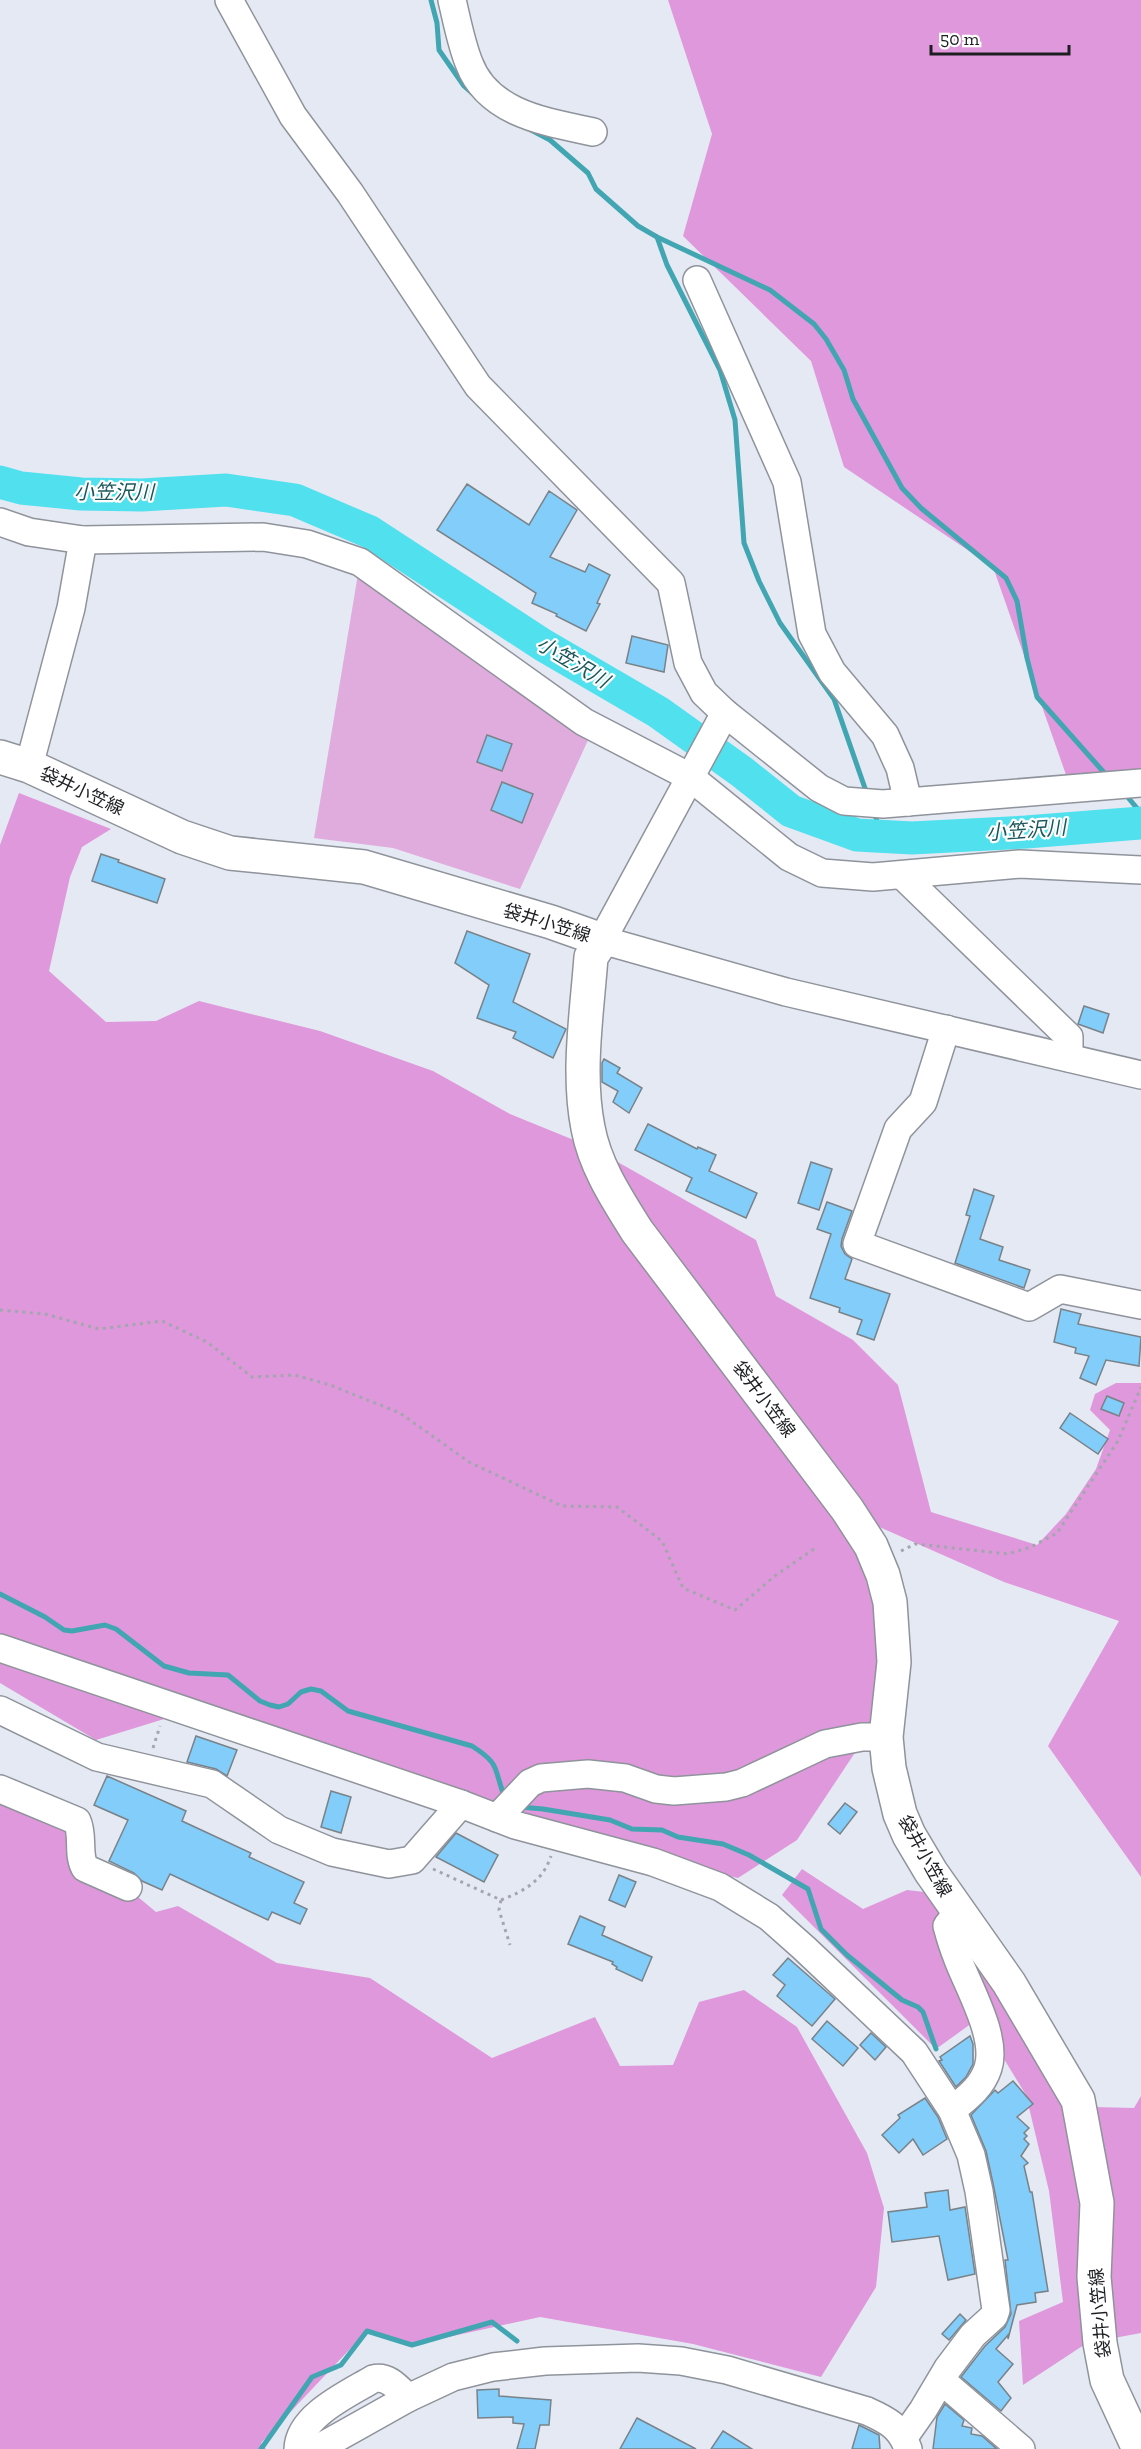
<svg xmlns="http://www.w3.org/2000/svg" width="1141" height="2449" font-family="'Zilla Slab','Noto Sans JP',serif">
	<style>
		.green { fill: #e0abdd }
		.forest { fill: #df98db }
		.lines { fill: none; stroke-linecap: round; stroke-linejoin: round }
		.stream { stroke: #41a6b1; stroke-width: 5 }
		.river { stroke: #50e0ee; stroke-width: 33 }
		.building { fill: #82cdf9; stroke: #798288; stroke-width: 1.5 }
		.minor-casing { stroke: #8f939b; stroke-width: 30 }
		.major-casing { stroke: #8f939b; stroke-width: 36 }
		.path { stroke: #a3a6ae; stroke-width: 3; stroke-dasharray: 3 4.5; stroke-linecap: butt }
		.minor { stroke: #fff; stroke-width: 27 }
		.major { stroke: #fff; stroke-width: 33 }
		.labels { text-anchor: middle; stroke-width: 4.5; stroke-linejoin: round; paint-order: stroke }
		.street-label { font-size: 18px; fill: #1d1e22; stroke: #fff }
		.water-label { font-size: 20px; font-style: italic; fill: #1b575d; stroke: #fff }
	</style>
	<rect width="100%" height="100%" fill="#e5e9f3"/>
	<polygon class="green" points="360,562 594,727 520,889 393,848 314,838"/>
	<g class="forest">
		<polygon points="668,0 1141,0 1141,780 1071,789 993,567 844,467 811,361 683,236 712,134"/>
		<polygon points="19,793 111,829 82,847 70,877 49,971 106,1022 156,1021 199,1001 320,1031 433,1071 510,1114 591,1147 756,1240 776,1296 853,1340 898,1385 931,1512 1037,1545 1066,1514 1096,1469 1110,1430 1090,1410 1095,1394 1116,1383 1141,1383 1141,1877 1048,1746 1119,1621 1004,1582 868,1522 885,1664 874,1724 797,1840 738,1878 534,1834 177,1715 96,1740 0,1683 0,845"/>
		<polygon points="0,1797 68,1824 101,1866 156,1912 178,1906 277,1963 370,1978 492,2058 595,2017 620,2066 673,2065 699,2002 744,1990 797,2027 867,2153 884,2208 876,2287 821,2377 693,2344 540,2317 412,2345 367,2331 261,2443 266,2449 0,2449"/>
		<polygon points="802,1869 863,1909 907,1890 933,1893 1094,2107 1134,2108 1141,2096 1141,2333 1087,2343 1023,2385 1019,2321 1063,2302 1049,2191 1026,2095 979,2018 936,2049 782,1895"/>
	</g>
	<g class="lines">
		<g class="stream">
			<polyline points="431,0 437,23 439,50 464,86 473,94"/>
			<polyline points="531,130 550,140 588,173 596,189 638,226 657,237 770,290 814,324 826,339 844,370 853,399 902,488 921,508 1006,578 1017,601 1027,658 1037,697 1108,777"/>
			<polyline points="657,237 667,265 720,370 735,420 744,543 759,581 780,623 834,699 867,794"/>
			<polyline points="1125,794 1141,813"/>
			<polyline points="874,812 882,836"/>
			<path d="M 0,1594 L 45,1617 L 64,1630 L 72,1631 L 105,1625 L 116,1629 L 164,1666 L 189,1673 L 228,1675 L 260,1701 L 270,1705 L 279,1707 L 288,1704 L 301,1692 L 311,1689 L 321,1691 L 348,1711 L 472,1746 C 502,1765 493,1769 505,1798"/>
			<polyline points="520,1807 543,1809 610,1820 632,1829 662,1830 678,1837 723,1844 749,1855 808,1889 821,1929 847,1955 902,2000 918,2007 923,2012 936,2049"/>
			<polyline points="261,2449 312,2377 341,2365 367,2331 412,2345 492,2322 517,2341"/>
		</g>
		<polyline class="river" points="0,482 21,488 81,494 142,495 226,490 295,500 370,532 543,645 658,712 742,772 791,811 857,835 912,838 1026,832 1141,823"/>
	</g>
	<g class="building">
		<polygon points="467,484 529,525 549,491 577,510 550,557 585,572 589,564 610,575 597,603 600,604 586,631 556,616 557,614 532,603 536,593 437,530"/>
		<polygon points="632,636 668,645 664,672 626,663"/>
		<polygon points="487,735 512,744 502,771 477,762"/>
		<polygon points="502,782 533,794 522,823 491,810"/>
		<polygon points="101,854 119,860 118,862 165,879 157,903 92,881"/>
		<polygon points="467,931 530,954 513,1002 566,1029 553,1058 513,1038 516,1032 477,1018 489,985 455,963"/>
		<polygon points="1084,1006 1109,1014 1103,1033 1078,1024"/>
		<polygon points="604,1059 620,1068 617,1073 642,1088 629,1113 613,1102 618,1091 602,1082 602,1063"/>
		<polygon points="648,1124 697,1149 698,1147 716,1155 709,1171 757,1193 746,1218 686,1191 692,1178 635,1150"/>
		<polygon points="811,1162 832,1169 819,1210 798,1203"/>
		<polygon points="974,1189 994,1196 980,1239 1003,1247 999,1260 1030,1270 1024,1288 955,1263 970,1216 966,1215"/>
		<polygon points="827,1202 852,1211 842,1239 841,1246 845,1254 852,1259 845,1279 890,1294 874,1340 857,1334 862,1320 839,1312 840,1308 810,1298 831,1234 817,1229"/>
		<polygon points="1061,1309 1081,1314 1078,1324 1141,1337 1139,1366 1106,1360 1096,1385 1080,1378 1089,1356 1075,1353 1076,1348 1054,1342"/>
		<polygon points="1107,1396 1124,1403 1119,1416 1101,1409"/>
		<polygon points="1070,1413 1108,1439 1098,1454 1060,1428"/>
		<polygon points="196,1736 237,1750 227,1776 216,1769 187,1762"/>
		<polygon points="107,1776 186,1811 182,1821 251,1853 249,1857 304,1882 294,1903 307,1909 300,1924 272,1912 268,1920 170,1874 162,1890 142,1881 134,1873 109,1861 128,1820 94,1805"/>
		<polygon points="331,1791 351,1797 341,1833 321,1827"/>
		<polygon points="845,1803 857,1812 840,1834 828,1824"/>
		<polygon points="456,1833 498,1855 484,1882 436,1857"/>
		<polygon points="619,1875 636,1882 625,1907 609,1900"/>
		<polygon points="580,1916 605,1927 602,1935 652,1957 642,1981 616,1969 617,1967 612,1964 613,1962 568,1944"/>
		<polygon points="788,1958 835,1999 812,2026 777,1996 785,1985 773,1975"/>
		<polygon points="827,2021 858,2048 843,2066 812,2039"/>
		<polygon points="871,2033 886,2047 875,2060 860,2045"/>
		<polygon points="970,2036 973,2044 973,2064 966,2077 956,2087 939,2061 942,2060 940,2057"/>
		<polygon points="1013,2081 1033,2104 1017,2117 1029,2128 1024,2133 1027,2136 1024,2139 1029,2144 1021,2156 1028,2163 1024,2166 1030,2192 1032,2192 1048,2291 1035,2293 1036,2302 1017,2305 1008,2339 1008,2335 996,2349 1013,2364 998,2382 1011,2398 1001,2411 961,2377 985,2346 1005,2327 1011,2314 1005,2260 1008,2260 994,2188 986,2151 971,2115 995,2090 998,2093"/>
		<polygon points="925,2098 938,2117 947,2139 923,2155 913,2139 899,2153 882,2135 900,2118 898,2115"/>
		<polygon points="948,2190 950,2210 965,2207 975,2274 948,2280 939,2236 892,2242 888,2212 927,2207 925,2193"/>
		<polygon points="960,2314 966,2320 949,2340 942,2334"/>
		<polygon points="499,2389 499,2396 551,2400 549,2425 540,2425 535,2449 517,2449 524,2424 513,2423 513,2417 478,2418 477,2390"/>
		<polygon points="945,2404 964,2420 962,2426 972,2428 971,2434 982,2436 997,2449 933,2449 937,2417"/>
		<polygon points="637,2418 696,2449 620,2449"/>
		<polygon points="859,2425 879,2435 880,2449 852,2449"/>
		<polygon points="723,2431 752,2449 711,2449"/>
	</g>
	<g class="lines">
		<g class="minor-casing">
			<g id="minor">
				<polyline points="229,0 293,116 350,193 478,386 671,583 688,663 704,693 725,713 819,788 844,801 883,804 1141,783"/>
				<path d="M 452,0 C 457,21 461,43 469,63 C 488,114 547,122 593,132"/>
				<polyline points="697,280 787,482 812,634 832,672 885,735 900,768 908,802"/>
				<polyline points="0,522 29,532 83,540 263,537 307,544 360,562 584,722 690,777 789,857 822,873 873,877 1020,864 1141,870"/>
				<polyline points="725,713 602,940 786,992 1141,1075"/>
				<polyline points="29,766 71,608 83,540"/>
				<polyline points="902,875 1069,1037 1069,1058"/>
				<polyline points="946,1029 923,1102 898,1129 857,1244 1029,1307 1060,1289 1141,1305"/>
				<polyline points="0,1648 461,1804 515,1825 653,1862 720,1887 769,1917 804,1948 914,2052 952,2110 971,2155 979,2191 996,2310 994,2316 973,2335 948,2368 923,2410 904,2437"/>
				<polyline points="0,1710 97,1757 212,1784 279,1830 332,1852 365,1859 389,1864 412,1860 461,1804"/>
				<path d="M 0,1789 L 77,1821 C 84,1836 77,1854 85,1868 L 128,1887"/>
				<polyline points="497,1818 530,1783 541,1778 588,1774 625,1778 656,1789 674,1791 726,1787 742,1783 825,1744 862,1737 886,1737"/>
				<path d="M 952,2110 C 967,2098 982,2087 988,2068 C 998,2037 968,1987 957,1957 C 953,1947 950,1937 947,1926 L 957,1913"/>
				<polyline points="942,2381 1021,2449"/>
				<path d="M 298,2449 C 299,2416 348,2394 373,2379 C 388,2375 398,2388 408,2398"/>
				<path d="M 317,2449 L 408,2398 L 453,2377 L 493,2367 L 545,2361 L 638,2358 L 681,2361 L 727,2370 L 867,2411 C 887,2420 901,2427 908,2449"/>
			</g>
		</g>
		<g class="major-casing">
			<path id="major" d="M 0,757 L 29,766 L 182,837 L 230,853 L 364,867 L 551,922 L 602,940 L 591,957 C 587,1012 577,1073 588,1128 C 595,1166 617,1199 637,1231 L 847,1509 L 871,1546 L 883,1575 L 890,1602 L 894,1662 L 886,1737 L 889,1768 L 900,1814 L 909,1835 L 931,1872 L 1009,1983 L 1078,2100 L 1097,2203 L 1094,2277 L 1100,2343 L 1107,2380 L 1139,2449"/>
		</g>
		<g class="path">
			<polyline points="0,1310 45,1314 99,1329 162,1321 207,1342 252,1377 295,1375 330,1385 400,1413 469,1462 562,1506 617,1507 662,1541 683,1588 735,1610 776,1575 817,1547"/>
			<polyline points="901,1551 915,1544 926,1545 1008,1554 1031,1547 1057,1533 1118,1441 1141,1387"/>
			<polyline points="153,1748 160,1726"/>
			<polyline points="433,1869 501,1900 499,1910 510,1945"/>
			<path d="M 501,1900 C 524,1891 543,1881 551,1856"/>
		</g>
		<use href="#minor" class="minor"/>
		<use href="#major" class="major"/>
	</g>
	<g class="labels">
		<g class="street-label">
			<text transform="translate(82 791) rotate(25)" y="6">袋井小笠線</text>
			<text transform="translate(547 923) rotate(17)" y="6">袋井小笠線</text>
			<text transform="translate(764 1399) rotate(53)" y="6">袋井小笠線</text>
			<text transform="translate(925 1856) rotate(61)" y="6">袋井小笠線</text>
			<text transform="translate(1100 2313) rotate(-95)" y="6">袋井小笠線</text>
		</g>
		<g class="water-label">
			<text x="114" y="499">小笠沢川</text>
			<text transform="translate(573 662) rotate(31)" y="7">小笠沢川</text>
			<text transform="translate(1026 830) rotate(-4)" y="7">小笠沢川</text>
		</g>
	</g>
	<path d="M931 45v9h138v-9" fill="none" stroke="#1d1e22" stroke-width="3"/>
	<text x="940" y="45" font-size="18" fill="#1d1e22" stroke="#ffffff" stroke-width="4.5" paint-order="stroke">50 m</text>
</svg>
